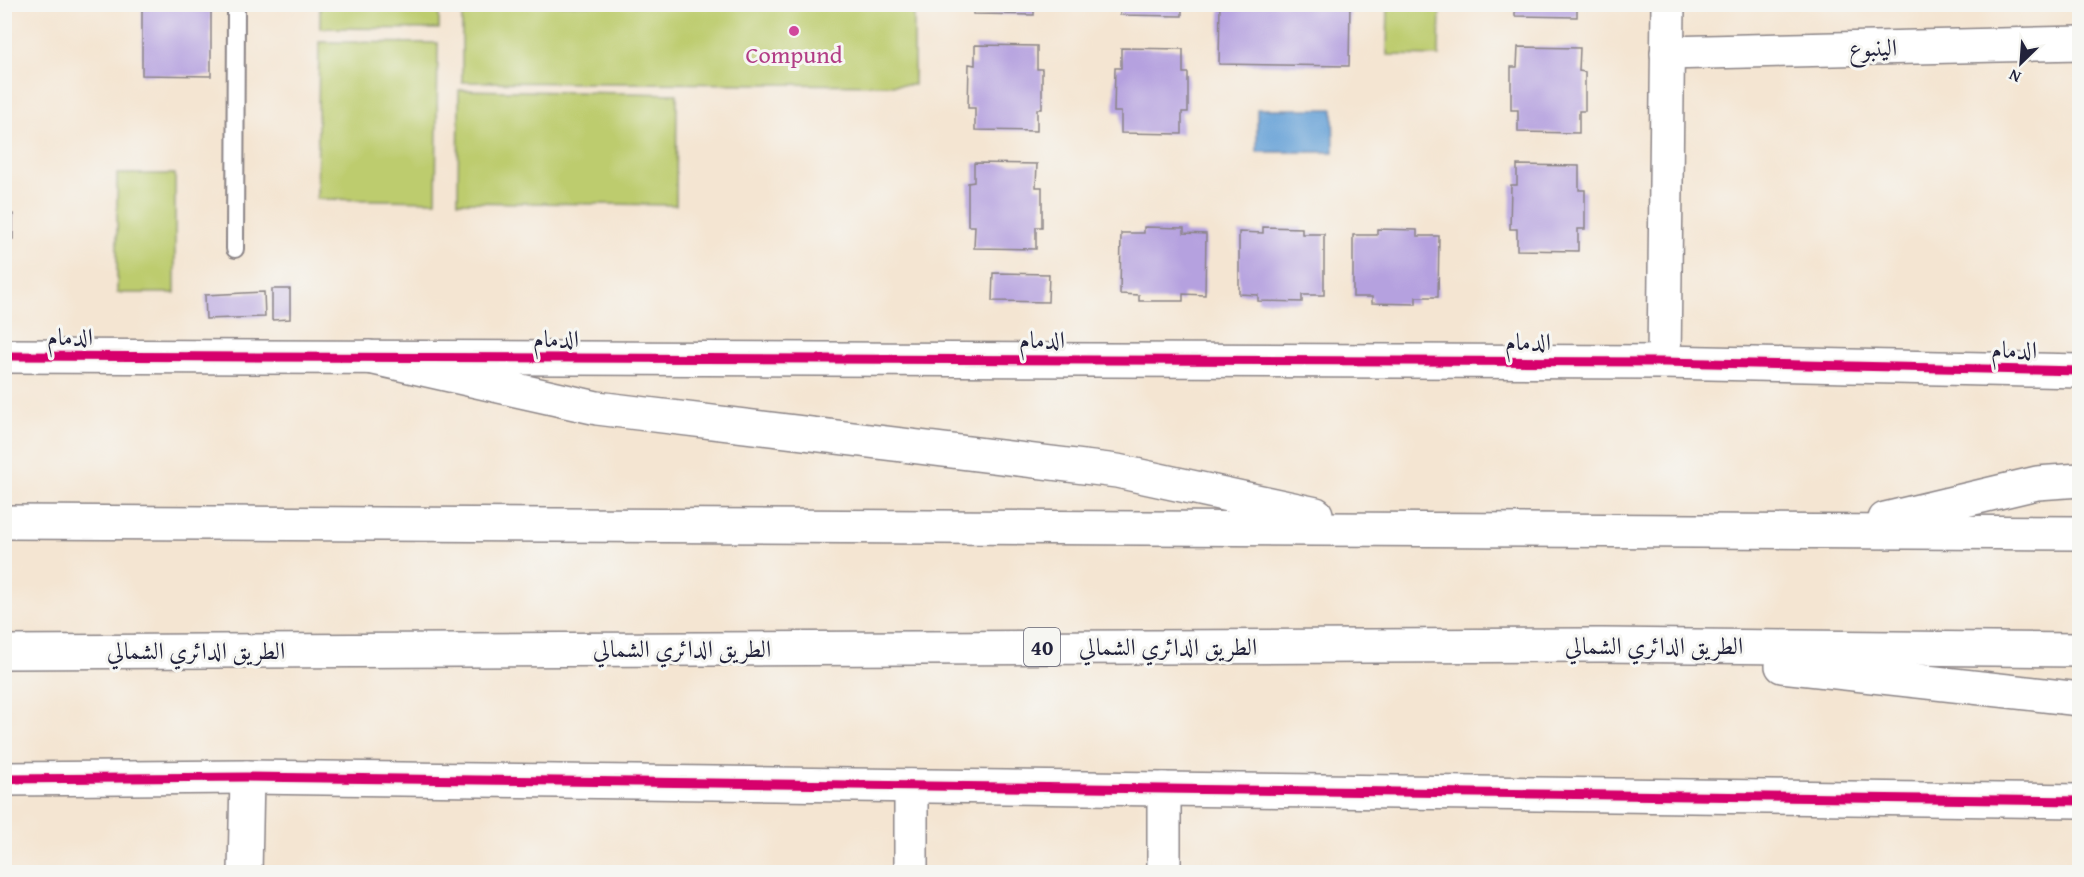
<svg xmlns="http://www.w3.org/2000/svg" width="2084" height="877" font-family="'Gentium Book Plus',Amiri,serif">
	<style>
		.green { fill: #bdcc6e; stroke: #707754; stroke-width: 1.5 }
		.water { fill: #67a2d7; stroke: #446289; stroke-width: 1.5 }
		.building { fill: #b5a1df }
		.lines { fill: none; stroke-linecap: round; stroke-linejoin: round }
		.lane-casing { stroke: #8b8486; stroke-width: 20 }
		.street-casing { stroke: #8b8486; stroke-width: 36 }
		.secondary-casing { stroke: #8b8486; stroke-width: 36 }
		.highway-casing { stroke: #8b8486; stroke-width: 36 }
		.lane { stroke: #fff; stroke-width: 16 }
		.street { stroke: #fff; stroke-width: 33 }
		.secondary { stroke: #fff; stroke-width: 33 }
		.highway { stroke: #fff; stroke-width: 33 }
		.cycleway-casing { stroke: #f6f6f2; stroke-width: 13 }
		.cycleway { stroke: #d6006c; stroke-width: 9 }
		.hotel-dot { fill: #d1479c; stroke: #f6f6f2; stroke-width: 2 }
		.labels { text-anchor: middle; stroke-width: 6; stroke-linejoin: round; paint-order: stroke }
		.shield { fill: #f6f6f2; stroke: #626272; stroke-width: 1.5 }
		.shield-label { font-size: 22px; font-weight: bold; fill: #22223b }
		.street-label { font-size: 24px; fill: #22223b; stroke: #f6f6f2 }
		.hotel-label { font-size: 24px; fill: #b23c85; stroke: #f6f6f2 }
	</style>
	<rect width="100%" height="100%" fill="#f6f6f2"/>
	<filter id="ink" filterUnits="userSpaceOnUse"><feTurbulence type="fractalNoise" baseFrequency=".0167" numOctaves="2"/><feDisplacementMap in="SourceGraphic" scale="12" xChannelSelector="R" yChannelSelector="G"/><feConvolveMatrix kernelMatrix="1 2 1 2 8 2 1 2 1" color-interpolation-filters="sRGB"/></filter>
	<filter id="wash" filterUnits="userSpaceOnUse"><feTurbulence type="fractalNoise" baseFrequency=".008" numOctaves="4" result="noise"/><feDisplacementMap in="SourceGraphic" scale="24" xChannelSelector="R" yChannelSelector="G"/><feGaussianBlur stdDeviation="1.35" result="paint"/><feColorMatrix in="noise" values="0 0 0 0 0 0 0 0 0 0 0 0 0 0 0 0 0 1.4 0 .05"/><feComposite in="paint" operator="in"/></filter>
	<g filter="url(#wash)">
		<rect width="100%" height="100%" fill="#f4e5d2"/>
		<g class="green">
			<polygon points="320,5 439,5 439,29 320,28"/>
			<polygon points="462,5 914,5 914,85 462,82"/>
			<polygon points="1388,5 1440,5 1439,56 1387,55"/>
			<polygon points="319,42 438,43 436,201 317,199"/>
			<polygon points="459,90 677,94 676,205 458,202"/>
			<rect x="117" y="174" width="58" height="119"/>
		</g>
		<polygon class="water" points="1257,109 1333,109 1334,152 1257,152"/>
		<g id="blocks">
			<g class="building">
				<polygon points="142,4 211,4 211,76 142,75"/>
				<polygon points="973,4 1034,4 1034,15 973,14"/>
				<polygon points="1120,4 1182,4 1182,16 1120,15"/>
				<polygon points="1220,4 1350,4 1349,66 1219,64"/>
				<polygon points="1515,4 1577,4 1577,17 1515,16"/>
				<polygon points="975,45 1037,46 1037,69 1042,69 1042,109 1037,109 1037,131 975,130 975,108 968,108 969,64 975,65"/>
				<polygon points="1518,47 1580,48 1579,71 1585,72 1585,111 1579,111 1579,133 1518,132 1518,110 1511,110 1511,67 1517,67"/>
				<polygon points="1121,48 1183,49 1183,73 1188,73 1188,112 1182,112 1182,134 1121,133 1121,112 1114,112 1115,68 1121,68"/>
				<polygon points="974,163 1037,164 1036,187 1042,187 1042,227 1036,227 1036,249 974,248 975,226 968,226 968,183 974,182"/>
				<polygon points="1517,165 1579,166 1579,190 1585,190 1585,229 1578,229 1578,251 1517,250 1517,229 1510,229 1511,185 1517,185"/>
				<rect x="4" y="214" width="9" height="25"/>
				<polygon points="1144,227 1184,228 1184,233 1206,234 1205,295 1183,294 1183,301 1139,301 1139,295 1120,294 1121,233 1144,233"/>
				<polygon points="1263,227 1302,228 1302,234 1324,234 1324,295 1302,295 1302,302 1258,301 1258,295 1239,294 1239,232 1263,233"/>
				<polygon points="1377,229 1417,230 1417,236 1439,236 1438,297 1416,297 1416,304 1372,303 1372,297 1353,297 1353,235 1377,235"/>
				<polygon points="993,273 1049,274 1048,302 992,301"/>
				<polygon points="272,289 290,289 290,319 272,320"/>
				<polygon points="264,292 265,317 206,319 205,295"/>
			</g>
		</g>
	</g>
	<g filter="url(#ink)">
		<use href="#blocks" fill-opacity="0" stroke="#8b8486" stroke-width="1.5"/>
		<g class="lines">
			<g class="lane-casing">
				<polyline id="lane" points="235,249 236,4"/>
			</g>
			<g class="street-casing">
				<g id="street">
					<polyline points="1667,53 2080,43"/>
					<polyline points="1664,362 1668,4"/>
					<polyline points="1164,789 1164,872"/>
					<polyline points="245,872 247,777"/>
					<polyline points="911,872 911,786"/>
				</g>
			</g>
			<g class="secondary-casing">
				<g id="secondary">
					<polyline points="4,356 1664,362 2080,371"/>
					<polyline points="4,779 247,777 2080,801"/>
				</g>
			</g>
			<g class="highway-casing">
				<g id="highway">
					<polyline points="369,357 597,408 1117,471 1316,514"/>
					<polyline points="1885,519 2037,483 2080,480"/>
					<polyline points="4,522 2080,533"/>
					<polyline points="4,652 1602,645 2080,650"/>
					<polyline points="1782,666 2080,699"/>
				</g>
			</g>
			<use href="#lane" class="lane"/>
			<use href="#street" class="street"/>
			<use href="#secondary" class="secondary"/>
			<use href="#highway" class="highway"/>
			<g class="cycleway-casing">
				<g id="cycleway">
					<polyline points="4,356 1664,362 2080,371"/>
					<polyline points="4,779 247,777 2080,801"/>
				</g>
			</g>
			<use href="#cycleway" class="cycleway"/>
		</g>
	</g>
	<circle class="hotel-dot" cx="794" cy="31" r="6"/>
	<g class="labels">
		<rect class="shield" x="1024" y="628" width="36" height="38" rx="4.5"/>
		<g class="shield-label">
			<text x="1042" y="655">40</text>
		</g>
		<g class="street-label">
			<text transform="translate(1873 48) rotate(-1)" y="8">الينبوع</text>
			<text x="70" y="345">الدمام</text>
			<text x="556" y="347">الدمام</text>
			<text x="1042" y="348">الدمام</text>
			<text x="1528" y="350">الدمام</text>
			<text transform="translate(2014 350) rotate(1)" y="8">الدمام</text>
			<text x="1654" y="654">الطريق الدائري الشمالي</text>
			<text x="1168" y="655">الطريق الدائري الشمالي</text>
			<text x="682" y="657">الطريق الدائري الشمالي</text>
			<text x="196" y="659">الطريق الدائري الشمالي</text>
		</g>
		<g class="hotel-label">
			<text x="794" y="63">Compund</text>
		</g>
	</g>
	<rect width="2084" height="877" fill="none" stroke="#f6f6f2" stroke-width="24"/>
	<g transform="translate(2021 63) rotate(205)" stroke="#f6f6f2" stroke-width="4.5" paint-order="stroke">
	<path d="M0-4.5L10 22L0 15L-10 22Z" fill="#22223b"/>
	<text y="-9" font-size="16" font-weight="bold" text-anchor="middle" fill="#22223b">N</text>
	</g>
</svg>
